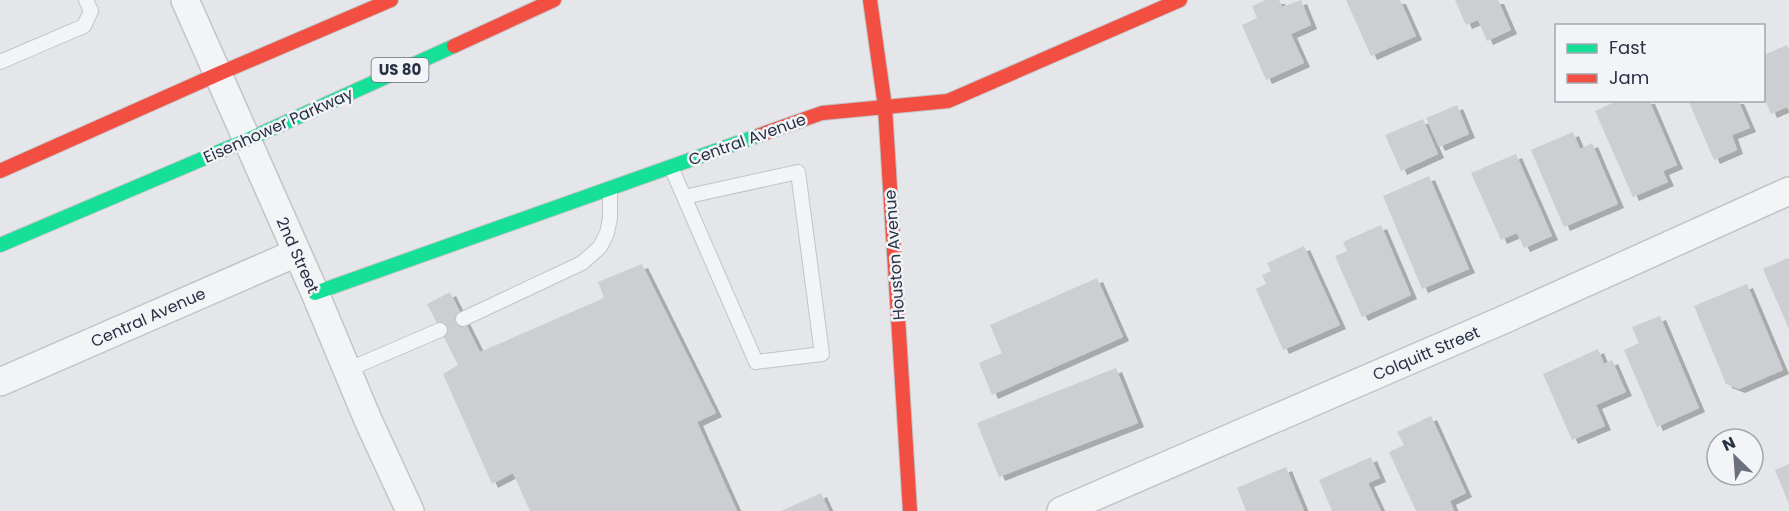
<svg xmlns="http://www.w3.org/2000/svg" width="1789" height="511" font-family="Poppins,sans-serif">
	<style>
		.building { fill: #ccced2; filter: url(#shadow) }
		.lines { fill: none; stroke-linecap: round; stroke-linejoin: round }
		.lane-casing { stroke: #c2c4c7; stroke-width: 16 }
		.street-casing { stroke: #c2c4c7; stroke-width: 30 }
		.fast-casing { stroke: #c2c4c7; stroke-width: 16 }
		.jam-casing { stroke: #c2c4c7; stroke-width: 16 }
		.lane { stroke: #f3f4f6; stroke-width: 14 }
		.street { stroke: #f3f4f6; stroke-width: 27 }
		.fast { stroke: #16e098; stroke-width: 14 }
		.jam { stroke: #f24e42; stroke-width: 14 }
		.labels { text-anchor: middle; stroke-width: 5; stroke-linejoin: round; paint-order: stroke }
		.shield { fill: #f2f4f8; stroke: #656c7a; stroke-width: 1.5 }
		.shield-label { font-size: 15px; font-weight: bold; fill: #293144 }
		.street-label { font-size: 16px; fill: #293144; stroke: #f2f4f8 }
	</style>
	<defs>
		<filter id="shadow"><feDropShadow dx="6" dy="4" stdDeviation="0" flood-color="#0004"/></filter>
	</defs>
	<rect width="100%" height="100%" fill="#e4e6e9"/>
	<g class="building">
		<polygon points="1266,0 1279,0 1282,7 1301,0 1311,25 1291,34 1304,63 1266,80 1242,25 1257,18 1252,6"/>
		<polygon points="1346,0 1400,0 1416,36 1371,56"/>
		<polygon points="1455,0 1498,0 1511,30 1487,41 1478,20 1466,25"/>
		<polygon points="1787,45 1789,50 1789,111 1787,107 1771,114 1764,97 1764,55"/>
		<polygon points="1619,100 1649,100 1677,165 1663,171 1668,182 1633,197 1595,111"/>
		<polygon points="1688,100 1738,100 1750,128 1732,135 1737,150 1714,160"/>
		<polygon points="1457,105 1469,134 1439,147 1426,118"/>
		<polygon points="1423,119 1438,154 1401,171 1385,135"/>
		<polygon points="1573,132 1580,149 1592,143 1618,204 1564,227 1531,150"/>
		<polygon points="1516,154 1552,236 1524,248 1517,233 1501,240 1471,173"/>
		<polygon points="1429,176 1469,269 1422,289 1383,196"/>
		<polygon points="1381,225 1411,295 1362,317 1335,256 1347,251 1343,242"/>
		<polygon points="1304,246 1340,325 1283,350 1256,289 1266,284 1262,275 1271,271 1267,263"/>
		<polygon points="1788,258 1789,260 1789,329 1763,269"/>
		<polygon points="642,264 716,413 697,422 737,511 530,511 513,473 492,484 443,374 458,365 427,304 450,292 480,352 604,298 598,282"/>
		<polygon points="1097,278 1123,337 992,395 979,363 1002,353 990,325"/>
		<polygon points="1747,284 1783,370 1739,389 1726,384 1694,306"/>
		<polygon points="1660,316 1699,408 1657,427 1624,350 1639,343 1632,327"/>
		<polygon points="1598,349 1604,364 1612,360 1626,392 1596,405 1605,426 1572,440 1543,374"/>
		<polygon points="1116,368 1138,423 999,477 977,423"/>
		<polygon points="1431,416 1466,493 1450,501 1454,511 1416,511 1389,452 1404,445 1397,432"/>
		<polygon points="1371,457 1380,478 1368,483 1381,511 1332,511 1319,480"/>
		<polygon points="1789,464 1789,504 1775,470"/>
		<polygon points="1286,467 1304,511 1246,511 1237,488"/>
		<polygon points="821,493 829,511 781,511"/>
	</g>
	<g class="lines">
		<g class="lane-casing">
			<g id="lane">
				<polyline points="0,62 84,26 91,11 86,0"/>
				<polyline points="671,167 756,362 822,354 798,172 684,197"/>
				<polyline points="463,319 582,263 600,247 607,233 610,218 610,189"/>
				<polyline points="347,370 440,330"/>
			</g>
		</g>
		<g class="street-casing">
			<g id="street">
				<polyline points="185,0 315,293 368,420 410,511"/>
				<polyline points="0,382 296,253"/>
				<polyline points="1061,511 1503,320 1789,191"/>
			</g>
		</g>
		<g class="fast-casing">
			<g id="fast">
				<polyline points="0,245 247,140 454,46"/>
				<polyline points="315,293 760,135"/>
			</g>
		</g>
		<g class="jam-casing">
			<g id="jam">
				<polyline points="870,0 885,107 910,511"/>
				<polyline points="454,46 554,0"/>
				<polyline points="760,135 822,113 948,101 1180,0"/>
				<polyline points="0,171 218,74 391,0"/>
			</g>
		</g>
		<use href="#lane" class="lane"/>
		<use href="#street" class="street"/>
		<use href="#fast" class="fast"/>
		<use href="#jam" class="jam"/>
	</g>
	<g class="labels">
		<rect class="shield" x="371.5" y="58" width="57" height="24" rx="4.5"/>
		<g class="shield-label">
			<text x="400" y="75">US 80</text>
		</g>
		<g class="street-label">
			<text transform="translate(278 125) rotate(-24)" y="6">Eisenhower Parkway</text>
			<text transform="translate(747 139) rotate(-20)" y="6">Central Avenue</text>
			<text transform="translate(298 255) rotate(66)" y="6">2nd Street</text>
			<text transform="translate(894 255) rotate(-94)" y="6">Houston Avenue</text>
			<text transform="translate(148 317) rotate(-24)" y="6">Central Avenue</text>
			<text transform="translate(1426 353) rotate(-23)" y="6">Colquitt Street</text>
		</g>
	</g>
	<rect x="1555" y="24" width="210" height="78" fill="#f2f4f8" stroke="#a2a6b0" stroke-width="1.5"/>
	<rect x="1567" y="44" width="30" height="9" fill="#16e098" stroke="#a2a6b0" stroke-width="1.5"/>
	<text x="1609" y="54" font-size="18" fill="#293144">Fast</text>
	<rect x="1567" y="74" width="30" height="9" fill="#f24e42" stroke="#a2a6b0" stroke-width="1.5"/>
	<text x="1609" y="84" font-size="18" fill="#293144">Jam</text>
	<g transform="translate(1735 457) rotate(335)"><circle r="28" fill="#f2f4f8" stroke="#a2a6b0" stroke-width="1.5"/>
	<path d="M0-4.5L10 22L0 15L-10 22Z" fill="#6a707e"/>
	<text y="-9" font-size="16" font-weight="bold" text-anchor="middle" fill="#293144">N</text>
	</g>
</svg>
